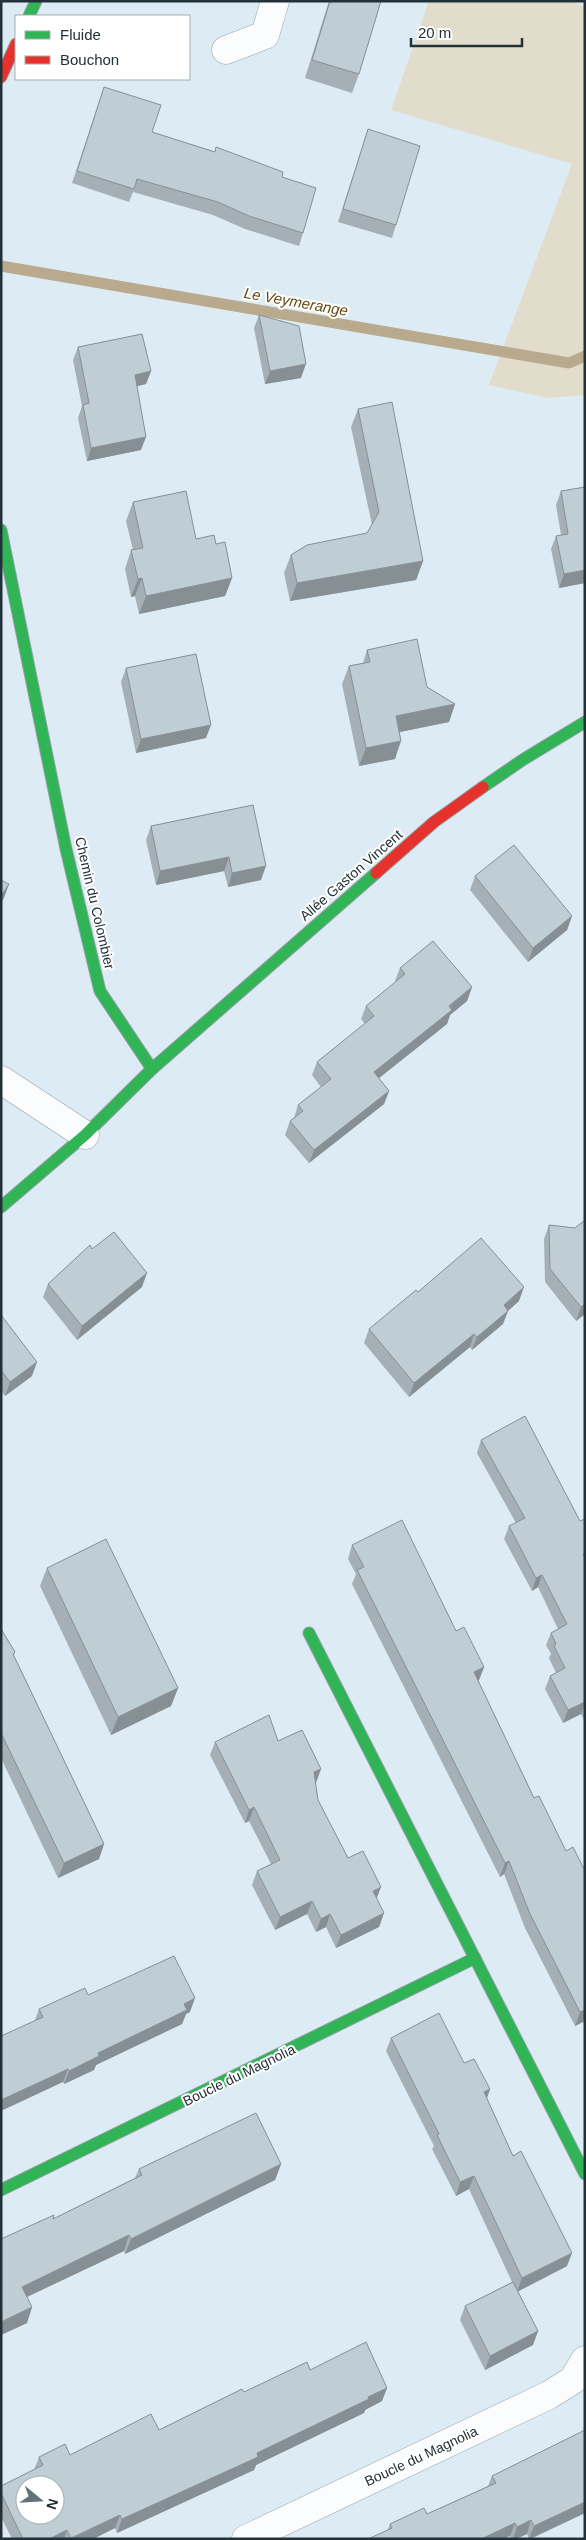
<svg xmlns="http://www.w3.org/2000/svg" width="586" height="2540" font-family="Helvetica,sans-serif">
	<style>
		.green { fill: #e2dccc }
		.lines { fill: none; stroke-linecap: round; stroke-linejoin: round }
		.stream { stroke: #baaa8d; stroke-width: 11 }
		.street-casing { stroke: #94a1a8; stroke-width: 29 }
		.fast-casing { stroke: #94a1a8; stroke-width: 13 }
		.jam-casing { stroke: #94a1a8; stroke-width: 13 }
		.street { stroke: #fafcfd; stroke-width: 28 }
		.fast { stroke: #30b455; stroke-width: 11 }
		.jam { stroke: #e5322d; stroke-width: 11 }
		.wall { fill: #a4b0b6 }
		.shaded-wall { fill: #869094 }
		.building { fill: #bfcdd4; stroke: #869094; fill-rule: evenodd }
		.labels { text-anchor: middle; stroke-width: 4; stroke-linejoin: round; paint-order: stroke }
		.street-label { font-size: 14px; fill: #223037; stroke: #fff }
		.water-label { font-size: 15px; font-style: italic; fill: #674810; stroke: #fff }
	</style>
	<rect width="100%" height="100%" fill="#ddecf4"/>
	<polygon class="green" points="429,1 571,1 585,7 585,395 548,398 489,385 572,164 391,110"/>
	<g class="lines">
		<polyline class="stream" points="1,266 569,363 585,356"/>
		<g class="street-casing">
			<g id="street">
				<polyline points="226,50 265,35 275,1"/>
				<polyline points="1,1080 85,1135"/>
				<polyline points="246,2539 549,2395 573,2380 585,2360"/>
			</g>
		</g>
		<g class="fast-casing">
			<g id="fast">
				<polyline points="29,16 36,1"/>
				<polyline points="1,530 66,849 100,991 152,1069"/>
				<polyline points="483,787 524,759 585,722"/>
				<polyline points="1,1207 85,1135 152,1069 376,873"/>
				<polyline points="309,1633 585,2174"/>
				<polyline points="1,2190 475,1958"/>
			</g>
		</g>
		<g class="jam-casing">
			<g id="jam">
				<polyline points="1,77 16,44"/>
				<polyline points="376,873 434,822 483,787"/>
			</g>
		</g>
		<use href="#street" class="street"/>
		<use href="#fast" class="fast"/>
		<use href="#jam" class="jam"/>
	</g>
	<g class="wall">
		<polygon points="329,1 381,1 359,74 352,93 305,78"/>
		<polygon points="104,87 152,132 215,152 216,147 282,177 303,233 299,246 245,229 213,215 133,192 129,202 72,183"/>
		<polygon points="368,129 396,225 392,238 338,222"/>
		<polygon points="259,315 301,378 265,384 254,328"/>
		<polygon points="78,347 151,371 146,384 137,386 141,450 87,461 78,418 82,406 73,360"/>
		<polygon points="358,409 423,561 416,580 290,601 284,573 291,555 367,533 372,525 351,427"/>
		<polygon points="585,487 585,583 559,588 551,549 556,536 561,535 556,505 561,491"/>
		<polygon points="133,502 196,539 216,544 232,578 225,596 139,614 135,596 131,597 125,569 131,550 133,550 126,521"/>
		<polygon points="367,650 455,704 449,722 400,732 395,759 359,766 342,684 349,666 363,663"/>
		<polygon points="126,668 206,738 136,753 121,682"/>
		<polygon points="253,805 261,880 228,887 224,871 156,885 146,840 151,826"/>
		<polygon points="475,876 572,916 567,930 528,962 470,890"/>
		<polygon points="400,968 472,987 467,1001 450,1015 447,1024 379,1078 389,1091 384,1104 309,1163 285,1135 290,1121 294,1118 298,1105 321,1087 312,1075 317,1062 365,1024 361,1019 366,1006 396,982 395,981"/>
		<polygon points="585,1220 585,1314 576,1321 545,1282 544,1239 549,1225 575,1228"/>
		<polygon points="92,1249 142,1287 77,1340 43,1297 48,1284"/>
		<polygon points="418,1292 519,1301 508,1311 503,1324 472,1350 470,1347 409,1397 364,1343 369,1329"/>
		<polygon points="1,1315 32,1376 5,1396 1,1391"/>
		<polygon points="481,1440 580,1521 585,1519 585,1722 581,1714 563,1723 545,1689 550,1676 556,1673 549,1658 551,1654 546,1645 551,1633 558,1629 538,1587 532,1591 504,1539 509,1526 516,1523 477,1453"/>
		<polygon points="352,1545 456,1631 484,1667 479,1680 478,1681 534,1798 566,1851 585,1871 585,2021 575,2026 525,1928 504,1874 500,1877 352,1584 356,1574 348,1559"/>
		<polygon points="47,1568 178,1688 171,1706 111,1735 40,1586"/>
		<polygon points="1,1629 15,1652 14,1656 104,1844 99,1859 58,1878 1,1758"/>
		<polygon points="278,1741 321,1769 315,1783 318,1800 348,1858 376,1899 384,1913 379,1927 336,1948 326,1927 316,1932 307,1914 275,1930 252,1885 257,1871 271,1864 249,1821 245,1823 210,1755 215,1742"/>
		<polygon points="88,1995 190,2012 186,2014 182,2024 96,2065 94,2070 64,2084 35,2020 39,2009"/>
		<polygon points="391,2038 464,2063 490,2089 487,2098 513,2156 567,2266 518,2291 538,2331 533,2345 485,2370 460,2320 465,2306 512,2282 469,2189 456,2196 432,2149 434,2146 386,2051"/>
		<polygon points="281,2164 275,2180 125,2254 124,2251 27,2297 32,2307 27,2323 1,2335 1,2239 53,2219 135,2178 139,2169"/>
		<polygon points="310,2370 387,2388 382,2401 365,2410 364,2413 256,2465 254,2470 117,2533 115,2528 93,2539 12,2539 1,2517 1,2486 34,2470 39,2457 70,2455 159,2430 244,2392"/>
		<polygon points="492,2476 585,2513 531,2539 529,2539 527,2534 516,2539 511,2539 510,2536 388,2529 390,2524 427,2514 488,2486"/>
	</g>
	<g class="shaded-wall">
		<polygon points="306,364 301,378 265,384 270,371"/>
		<polygon points="151,371 146,384 130,388 135,375"/>
		<polygon points="146,437 141,450 87,461 91,448"/>
		<polygon points="423,561 416,580 290,601 297,583"/>
		<polygon points="585,570 585,583 559,588 564,574"/>
		<polygon points="142,578 135,596 131,597 138,579"/>
		<polygon points="232,578 225,596 139,614 146,596"/>
		<polygon points="455,704 449,722 390,734 396,716"/>
		<polygon points="211,725 206,738 136,753 141,739"/>
		<polygon points="401,741 395,759 359,766 366,748"/>
		<polygon points="229,857 224,871 156,885 160,871"/>
		<polygon points="266,866 261,880 228,887 232,873"/>
		<polygon points="9,884 4,898 1,902 1,896"/>
		<polygon points="572,916 567,930 528,962 533,948"/>
		<polygon points="472,987 467,1001 450,1015 447,1024 369,1086 374,1072"/>
		<polygon points="389,1091 384,1104 309,1163 314,1150"/>
		<polygon points="147,1273 142,1287 77,1340 82,1326"/>
		<polygon points="524,1287 519,1301 502,1316 508,1311 503,1324 472,1350 477,1337 504,1305"/>
		<polygon points="585,1304 585,1314 576,1321 581,1307"/>
		<polygon points="474,1334 470,1347 409,1397 414,1383"/>
		<polygon points="37,1362 32,1376 5,1396 10,1382"/>
		<polygon points="542,1575 538,1587 532,1591 536,1578"/>
		<polygon points="484,1667 479,1680 469,1685 474,1672"/>
		<polygon points="178,1688 171,1706 111,1735 118,1717"/>
		<polygon points="585,1702 581,1714 563,1723 568,1710"/>
		<polygon points="321,1769 316,1783 309,1786 314,1772"/>
		<polygon points="254,1807 249,1821 245,1823 249,1810"/>
		<polygon points="104,1844 99,1859 58,1878 64,1863"/>
		<polygon points="509,1861 504,1874 500,1877 505,1863"/>
		<polygon points="381,1887 376,1900 373,1891"/>
		<polygon points="312,1901 307,1914 275,1930 280,1917"/>
		<polygon points="384,1913 379,1927 336,1948 341,1935"/>
		<polygon points="330,1914 326,1927 316,1932 321,1919"/>
		<polygon points="195,1998 190,2012 186,2014 182,2024 96,2065 94,2070 64,2084 69,2071 98,2053 184,2004"/>
		<polygon points="585,2010 585,2021 575,2026 580,2012"/>
		<polygon points="68,2069 63,2082 1,2111 1,2100"/>
		<polygon points="490,2089 485,2103 484,2092"/>
		<polygon points="281,2164 275,2180 125,2254 131,2239"/>
		<polygon points="474,2176 469,2189 456,2196 460,2182"/>
		<polygon points="129,2235 124,2251 16,2302 22,2287"/>
		<polygon points="572,2253 567,2266 517,2292 522,2278"/>
		<polygon points="32,2307 27,2323 1,2335 1,2322"/>
		<polygon points="538,2331 533,2345 485,2370 490,2356"/>
		<polygon points="387,2388 382,2401 365,2410 364,2413 256,2465 254,2470 117,2533 122,2519"/>
		<polygon points="585,2502 585,2513 529,2539 534,2526"/>
		<polygon points="120,2515 115,2528 93,2539 71,2539"/>
		<polygon points="531,2520 527,2534 516,2539 513,2539 517,2527"/>
		<polygon points="515,2523 510,2536 504,2539 481,2539"/>
		<polygon points="67,2530 64,2539 49,2539"/>
	</g>
	<g class="building">
		<polygon points="330,1 381,1 359,74 312,60"/>
		<polygon points="104,87 161,105 152,132 215,152 216,147 283,172 282,177 316,188 303,233 249,216 218,202 137,179 134,189 77,171"/>
		<polygon points="368,129 420,146 396,225 343,209"/>
		<polygon points="259,315 299,326 306,364 270,371"/>
		<polygon points="142,334 151,371 135,375 146,437 91,448 83,405 89,403 78,347"/>
		<polygon points="392,402 423,561 297,583 291,555 307,545 367,533 379,512 358,409"/>
		<polygon points="585,487 585,570 564,574 556,536 568,534 561,491"/>
		<polygon points="186,491 196,539 214,535 216,544 225,542 232,578 146,596 142,578 138,579 131,550 143,548 133,502"/>
		<polygon points="417,639 427,687 455,704 396,716 401,741 366,748 349,666 370,662 367,650"/>
		<polygon points="196,654 211,725 141,739 126,668"/>
		<polygon points="253,805 266,866 232,873 229,857 160,871 151,826"/>
		<polygon points="514,845 572,916 533,948 475,876"/>
		<polygon points="1,880 9,884 1,896"/>
		<polygon points="433,941 472,987 449,1006 452,1010 374,1072 389,1091 314,1150 290,1121 303,1111 298,1105 331,1079 317,1062 374,1016 366,1006 405,974 400,968"/>
		<polygon points="585,1220 585,1304 581,1307 550,1269 549,1225 575,1228"/>
		<polygon points="114,1232 147,1273 82,1326 48,1284 90,1245 92,1249"/>
		<polygon points="481,1238 524,1287 504,1305 508,1311 477,1337 474,1334 414,1383 369,1329 416,1290 418,1292"/>
		<polygon points="1,1315 37,1362 10,1382 1,1370"/>
		<polygon points="525,1416 580,1521 585,1519 585,1553 583,1554 585,1558 585,1702 568,1710 550,1676 565,1668 554,1646 556,1644 551,1633 567,1624 542,1575 536,1578 509,1526 525,1518 481,1440"/>
		<polygon points="402,1520 456,1631 464,1627 484,1667 474,1672 534,1798 539,1796 566,1851 573,1847 585,1871 585,2010 580,2012 530,1914 509,1861 505,1863 357,1570 364,1567 352,1545"/>
		<polygon points="106,1539 178,1688 118,1717 47,1568"/>
		<polygon points="1,1629 15,1652 13,1654 104,1844 64,1863 1,1733"/>
		<polygon points="269,1715 278,1741 302,1730 321,1769 314,1772 318,1800 348,1858 363,1851 381,1887 373,1891 384,1913 341,1935 330,1914 321,1919 312,1901 280,1917 257,1871 280,1860 254,1807 249,1810 215,1742"/>
		<polygon points="174,1956 195,1998 184,2004 187,2010 98,2053 99,2056 69,2071 68,2069 1,2100 1,2036 43,2017 39,2009 85,1988 88,1995"/>
		<polygon points="439,2013 464,2063 474,2059 490,2089 484,2092 513,2156 521,2151 572,2253 522,2278 474,2176 460,2182 437,2135 439,2134 391,2038"/>
		<polygon points="256,2113 281,2164 131,2239 129,2235 22,2287 32,2307 1,2322 1,2239 54,2215 53,2219 142,2175 139,2169"/>
		<polygon points="513,2282 538,2331 490,2356 465,2306"/>
		<path d="M 366,2342 L 387,2388 L 368,2397 L 369,2399 L 257,2453 L 258,2457 L 122,2519 L 120,2515 L 71,2538 L 67,2530 L 49,2539 L 23,2539 L 1,2493 L 1,2486 L 43,2465 L 39,2457 L 65,2444 L 70,2455 L 151,2414 L 159,2430 L 242,2389 L 244,2392 L 307,2362 L 310,2370 ZM 25,2485 L 55,2485 L 55,2515 L 25,2515 Z"/>
		<polygon points="585,2430 585,2502 534,2526 531,2520 517,2527 515,2523 481,2539 368,2539 392,2528 390,2524 424,2508 427,2514 496,2483 492,2476"/>
	</g>
	<g class="labels">
		<g class="street-label">
			<text transform="translate(351 875) rotate(-41)" y="5">Allée Gaston Vincent</text>
			<text transform="translate(95 903) rotate(77)" y="5">Chemin du Colombier</text>
			<text transform="translate(239 2075) rotate(-26)" y="5">Boucle du Magnolia</text>
			<text transform="translate(421 2456) rotate(-25)" y="5">Boucle du Magnolia</text>
		</g>
		<g class="water-label">
			<text transform="translate(296 302) rotate(10)" y="5">Le Veymerange</text>
		</g>
	</g>
	<rect width="586" height="2540" fill="none" stroke="#223037" stroke-width="5"/>
	<rect x="15" y="15" width="175" height="65" fill="#ffffff" stroke="#a7acaf"/>
	<rect x="25" y="31" width="25" height="8" fill="#30b455" stroke="#a7acaf"/>
	<text x="60" y="40" font-size="15" fill="#223037">Fluide</text>
	<rect x="25" y="56" width="25" height="8" fill="#e5322d" stroke="#a7acaf"/>
	<text x="60" y="65" font-size="15" fill="#223037">Bouchon</text>
	<g transform="translate(40 2500) rotate(108)"><circle r="24" fill="#ffffff" stroke="#a7acaf"/>
	<path d="M0-4L9 19L0 12L-9 19Z" fill="#637279"/>
	<text y="-8" font-size="14" font-weight="bold" text-anchor="middle" fill="#223037">N</text>
	</g>
	<path d="M411 38v8h111v-8" fill="none" stroke="#223037" stroke-width="2.5"/>
	<text x="418" y="38" font-size="15" fill="#223037" stroke="#ffffff" stroke-width="4" paint-order="stroke">20 m</text>
</svg>
